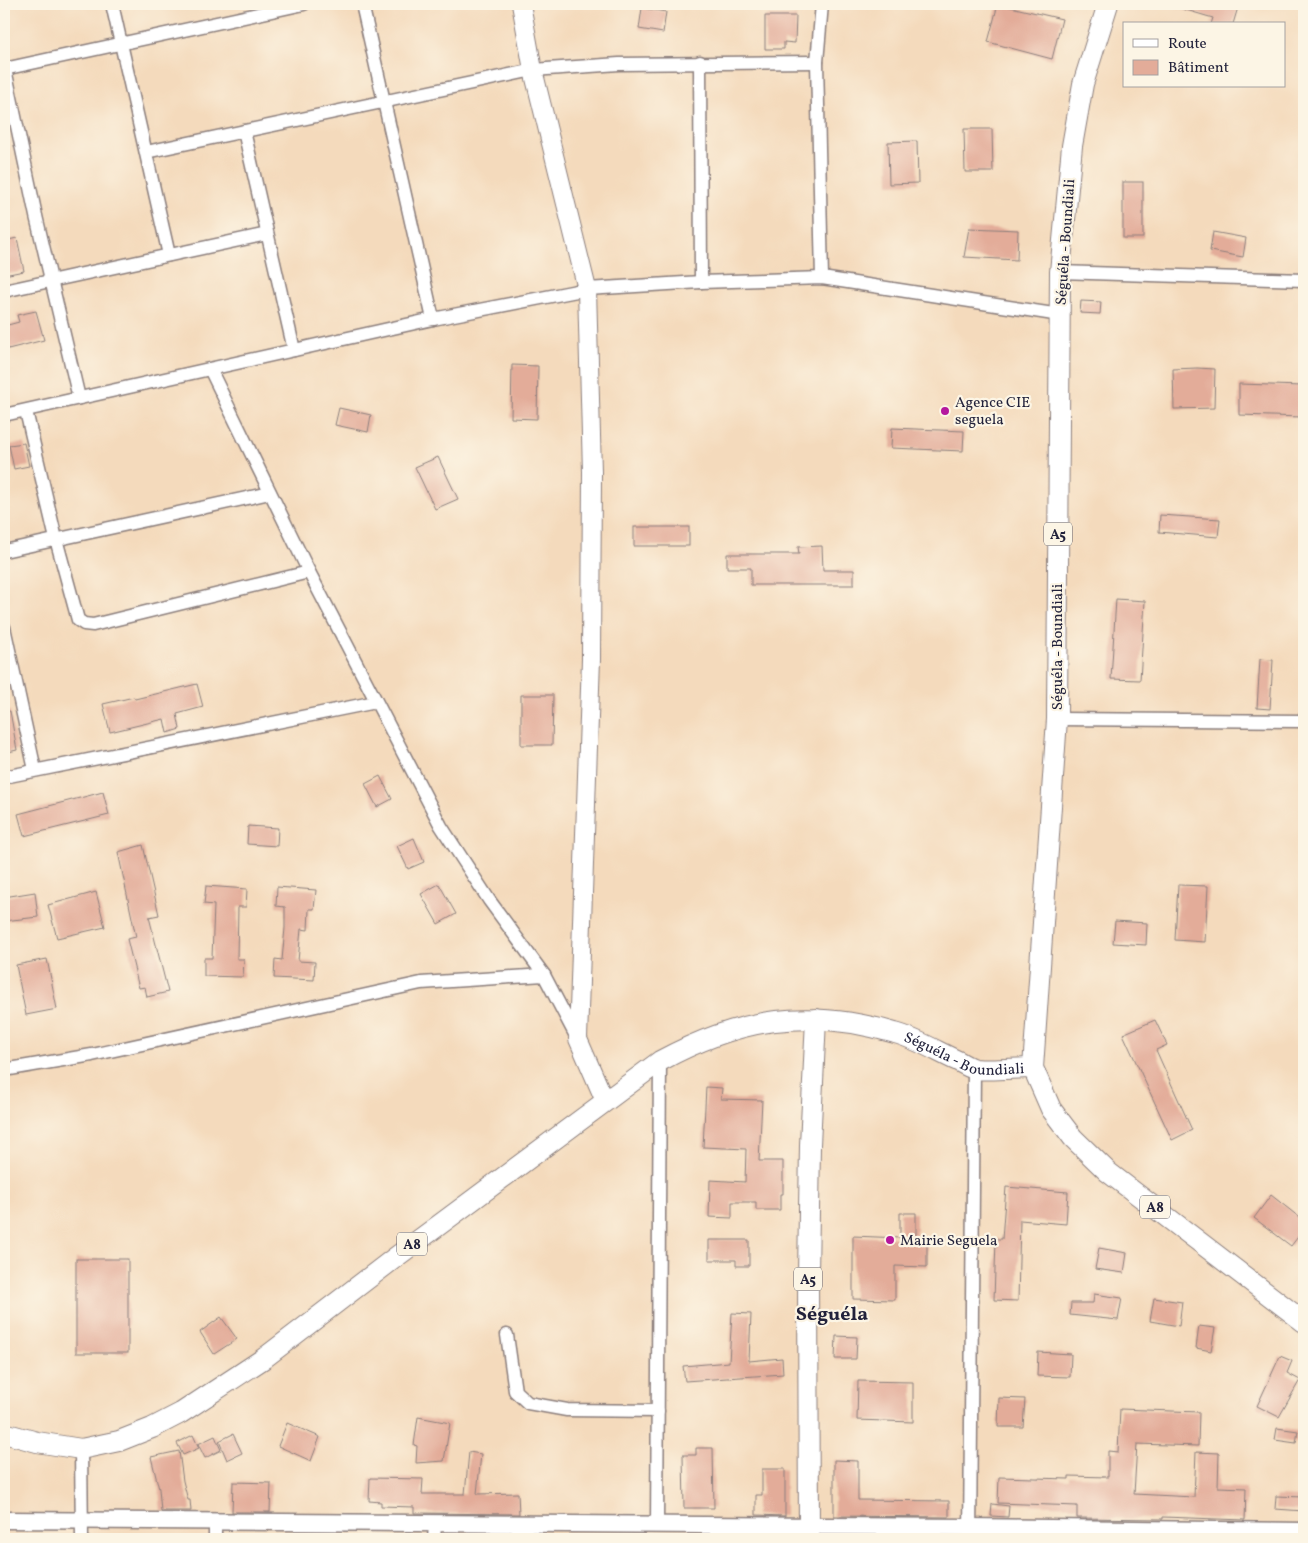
<svg xmlns="http://www.w3.org/2000/svg" width="1308" height="1543" font-family="Vollkorn,serif">
	<style>
		.building { fill: #e3ac99 }
		.lines { fill: none; stroke-linecap: round; stroke-linejoin: round }
		.minor-casing { stroke: #8b7e7c; stroke-width: 15 }
		.tertiary-casing { stroke: #8b7e7c; stroke-width: 19 }
		.secondary-casing { stroke: #8b7e7c; stroke-width: 20 }
		.primary-casing { stroke: #8b7e7c; stroke-width: 22 }
		.minor { stroke: #fff; stroke-width: 12 }
		.tertiary { stroke: #fff; stroke-width: 16 }
		.secondary { stroke: #fff; stroke-width: 18 }
		.primary { stroke: #fff; stroke-width: 20 }
		.poi-dot { fill: #b5179e; stroke: #fcf5e5; stroke-width: 2 }
		.labels { text-anchor: middle; stroke-width: 4.5; stroke-linejoin: round; paint-order: stroke }
		.shield { fill: #fcf5e5; stroke: #63616e; stroke-width: 1 }
		.shield-label { font-size: 14px; font-weight: bold; fill: #22223b }
		.street-label { font-size: 15px; fill: #22223b; stroke: #fcf5e5 }
		.poi-label { font-size: 15px; fill: #22223b; stroke: #fcf5e5; text-anchor: start }
		.district-label { font-size: 20px; font-weight: bold; fill: #22223b; stroke: #fcf5e5 }
	</style>
	<rect width="100%" height="100%" fill="#fcf5e5"/>
	<filter id="ink" filterUnits="userSpaceOnUse"><feTurbulence type="fractalNoise" baseFrequency=".02" numOctaves="2"/><feDisplacementMap in="SourceGraphic" scale="10" xChannelSelector="R" yChannelSelector="G"/><feConvolveMatrix kernelMatrix="1 2 1 2 8 2 1 2 1" color-interpolation-filters="sRGB"/></filter>
	<filter id="wash" filterUnits="userSpaceOnUse"><feTurbulence type="fractalNoise" baseFrequency=".0096" numOctaves="4" result="noise"/><feDisplacementMap in="SourceGraphic" scale="20" xChannelSelector="R" yChannelSelector="G"/><feGaussianBlur stdDeviation="1.12" result="paint"/><feColorMatrix in="noise" values="0 0 0 0 0 0 0 0 0 0 0 0 0 0 0 0 0 1.4 0 .05"/><feComposite in="paint" operator="in"/></filter>
	<g filter="url(#wash)">
		<rect width="100%" height="100%" fill="#f4dabc"/>
		<g id="blocks">
			<g class="building">
				<polygon points="998,4 1062,19 1052,59 988,42"/>
				<polygon points="1176,4 1239,4 1233,24 1211,24 1213,18 1176,7"/>
				<polygon points="642,8 666,12 663,33 639,29"/>
				<polygon points="765,16 796,16 795,43 784,42 784,49 765,49"/>
				<polygon points="964,129 992,129 993,172 965,172"/>
				<polygon points="917,141 918,183 889,184 888,142"/>
				<rect x="1123" y="182" width="20" height="56"/>
				<polygon points="969,228 1018,230 1017,260 964,257"/>
				<polygon points="1213,232 1246,238 1243,257 1210,251"/>
				<polygon points="17,238 24,271 4,275 4,241"/>
				<polygon points="1081,301 1101,302 1100,314 1080,313"/>
				<polygon points="36,311 44,340 4,350 4,326 19,322 17,315"/>
				<polygon points="512,365 538,366 537,419 511,418"/>
				<polygon points="1197,368 1215,369 1214,408 1174,409 1173,369"/>
				<polygon points="1239,384 1303,386 1302,417 1239,415"/>
				<polygon points="339,408 371,415 368,432 335,425"/>
				<polygon points="892,428 964,431 963,451 891,448"/>
				<polygon points="24,443 29,466 14,469 9,445"/>
				<polygon points="438,457 458,499 435,509 415,467"/>
				<polygon points="1160,515 1220,519 1218,537 1159,532"/>
				<rect x="634" y="527" width="55" height="19"/>
				<polygon points="822,546 823,570 854,570 854,585 751,585 751,568 727,568 727,554 799,554 798,547"/>
				<polygon points="1116,599 1145,601 1140,680 1111,679"/>
				<polygon points="1260,659 1273,660 1270,709 1257,708"/>
				<polygon points="197,684 203,707 177,714 180,729 167,733 164,719 110,732 103,704 134,697 135,699"/>
				<polygon points="521,695 553,695 552,745 521,745"/>
				<polygon points="10,711 17,750 4,753 4,712"/>
				<polygon points="380,776 392,799 377,807 365,784"/>
				<polygon points="103,792 109,815 24,836 18,814"/>
				<polygon points="248,826 278,828 277,846 247,844"/>
				<polygon points="414,838 424,862 408,869 397,846"/>
				<polygon points="143,845 159,915 149,917 168,992 147,997 145,987 139,988 127,939 136,937 118,852"/>
				<polygon points="439,884 456,914 438,924 421,894"/>
				<polygon points="1178,885 1208,886 1205,942 1175,940"/>
				<polygon points="206,886 247,889 246,907 238,907 237,959 244,959 243,977 204,976 204,958 212,958 214,905 204,904"/>
				<polygon points="277,887 316,890 314,909 309,909 308,930 301,929 298,961 315,962 314,980 274,978 275,959 282,960 285,928 285,907 276,906"/>
				<polygon points="35,892 38,917 4,921 4,897"/>
				<polygon points="96,892 105,927 57,938 48,905"/>
				<polygon points="1115,921 1147,923 1146,945 1113,943"/>
				<polygon points="47,959 57,1009 26,1015 16,965"/>
				<polygon points="1155,1020 1167,1045 1156,1050 1192,1130 1172,1140 1123,1034"/>
				<polygon points="706,1087 722,1088 721,1099 762,1100 759,1161 783,1161 783,1194 780,1194 780,1210 756,1210 756,1202 732,1202 732,1218 709,1217 710,1180 745,1182 746,1149 703,1147"/>
				<polygon points="1006,1187 1068,1192 1066,1224 1020,1220 1018,1301 994,1300 996,1239 1002,1239"/>
				<polygon points="1271,1195 1304,1221 1304,1229 1291,1246 1254,1218"/>
				<polygon points="900,1213 916,1213 916,1238 927,1238 927,1267 895,1266 895,1300 853,1299 853,1236 900,1238"/>
				<polygon points="709,1240 749,1240 749,1266 736,1266 736,1260 709,1260"/>
				<polygon points="1099,1248 1127,1253 1124,1273 1095,1269"/>
				<rect x="76" y="1259" width="52" height="94"/>
				<polygon points="1094,1294 1122,1298 1118,1320 1070,1315 1071,1303 1093,1303"/>
				<polygon points="1154,1298 1182,1302 1179,1326 1150,1321"/>
				<polygon points="732,1313 751,1314 749,1361 782,1358 783,1374 685,1381 683,1366 729,1362"/>
				<polygon points="221,1317 237,1339 214,1354 200,1332"/>
				<polygon points="1199,1326 1215,1328 1211,1351 1196,1348"/>
				<polygon points="836,1336 857,1337 856,1359 835,1359"/>
				<polygon points="1038,1352 1071,1354 1070,1377 1037,1376"/>
				<polygon points="1280,1356 1292,1361 1287,1373 1300,1380 1279,1417 1257,1406"/>
				<polygon points="858,1381 913,1382 913,1422 857,1420"/>
				<polygon points="999,1398 1025,1399 1023,1427 998,1427"/>
				<polygon points="1120,1409 1199,1412 1198,1446 1137,1444 1134,1494 1194,1497 1196,1452 1219,1453 1218,1487 1246,1488 1245,1520 1163,1517 1163,1519 1077,1518 1077,1506 998,1503 999,1477 1069,1479 1069,1476 1108,1477 1108,1451 1118,1452"/>
				<polygon points="418,1417 450,1423 444,1461 416,1463 417,1446 414,1445"/>
				<polygon points="287,1423 320,1437 311,1461 278,1446"/>
				<polygon points="1277,1428 1298,1431 1296,1443 1275,1440"/>
				<polygon points="233,1434 242,1453 227,1460 219,1441"/>
				<polygon points="193,1435 199,1448 183,1455 177,1443"/>
				<polygon points="215,1436 221,1450 205,1458 198,1444"/>
				<polygon points="696,1448 713,1448 714,1508 684,1508 683,1455 696,1455"/>
				<polygon points="179,1451 183,1481 188,1500 190,1500 191,1511 161,1511 159,1489 151,1457"/>
				<polygon points="469,1452 481,1454 477,1494 518,1493 519,1514 414,1513 414,1507 381,1506 381,1502 369,1501 370,1478 423,1479 422,1494 465,1494"/>
				<polygon points="834,1460 858,1461 858,1500 949,1501 949,1517 834,1516"/>
				<polygon points="762,1469 785,1469 785,1516 756,1515 756,1495 762,1495"/>
				<polygon points="233,1482 271,1483 270,1512 232,1512"/>
				<polygon points="1276,1496 1304,1497 1304,1511 1275,1509"/>
				<polygon points="992,1504 1009,1506 1008,1517 991,1516"/>
			</g>
		</g>
	</g>
	<g filter="url(#ink)">
		<use href="#blocks" fill-opacity="0" stroke="#8b7e7c" stroke-width="1"/>
		<g class="lines">
			<g class="minor-casing">
				<g id="minor">
					<polyline points="112,4 169,255"/>
					<polyline points="362,4 433,319"/>
					<polyline points="822,4 817,62 822,278"/>
					<polyline points="700,62 701,282"/>
					<polyline points="4,69 304,4"/>
					<polyline points="5,69 36,216 79,398"/>
					<polyline points="244,131 294,350"/>
					<polyline points="146,152 533,70 619,64 817,62"/>
					<polyline points="1060,272 1304,280"/>
					<polyline points="4,291 267,234"/>
					<polyline points="210,369 309,572 441,826 489,900 544,975 577,1038"/>
					<polyline points="26,411 56,539 78,620 84,624 93,625 309,572"/>
					<polyline points="4,415 433,319 587,289 701,282 822,278 1060,315"/>
					<polyline points="4,551 270,493"/>
					<polyline points="4,627 35,770"/>
					<polyline points="1057,719 1304,721"/>
					<polyline points="4,777 376,702"/>
					<polyline points="4,1070 92,1055 421,983 544,975"/>
					<polyline points="507,1335 515,1391 528,1403 567,1410 658,1411"/>
					<polyline points="81,1449 82,1539"/>
					<polyline points="215,1523 215,1539"/>
					<polyline points="657,1526 660,1061"/>
					<polyline points="972,1527 994,1539"/>
					<polyline points="434,1539 435,1525"/>
					<polyline points="970,1539 974,1069"/>
				</g>
			</g>
			<g class="tertiary-casing">
				<polyline id="tertiary" points="4,1520 970,1527 1304,1531"/>
			</g>
			<g class="secondary-casing">
				<polyline id="secondary" points="521,4 533,70 587,289 592,472 591,659 578,1039 605,1101"/>
			</g>
			<g class="primary-casing">
				<g id="primary">
					<polyline points="1108,4 1083,84 1072,146 1060,272 1057,719 1033,1068 1051,1109 1073,1138 1108,1172 1304,1322"/>
					<path id="s1" d="M 4,1433 L 37,1442 L 81,1449 L 119,1441 L 152,1428 L 181,1413 L 263,1359 L 396,1257 L 660,1061 C 739,1018 808,1007 895,1033 C 917,1039 938,1052 958,1061 C 963,1064 970,1068 975,1069 C 994,1071 1014,1068 1033,1068"/>
					<polyline points="809,1539 808,1276 810,1145 816,1019"/>
				</g>
			</g>
			<use href="#minor" class="minor"/>
			<use href="#tertiary" class="tertiary"/>
			<use href="#secondary" class="secondary"/>
			<use href="#primary" class="primary"/>
		</g>
	</g>
	<g class="poi-dot">
		<circle cx="945" cy="411" r="5"/>
		<circle cx="890" cy="1240" r="5"/>
	</g>
	<g class="labels">
		<g class="shield">
			<rect x="1044" y="522.5" width="28" height="23" rx="4"/>
			<rect x="1140" y="1195.5" width="30" height="23" rx="4"/>
			<rect x="397" y="1232.5" width="30" height="23" rx="4"/>
			<rect x="794" y="1267.5" width="28" height="23" rx="4"/>
		</g>
		<g class="shield-label">
			<text x="1058" y="539">A5</text>
			<text x="1155" y="1212">A8</text>
			<text x="412" y="1249">A8</text>
			<text x="808" y="1284">A5</text>
		</g>
		<g class="street-label">
			<text transform="translate(1065 242) rotate(-86)" y="5">Séguéla - Boundiali</text>
			<text transform="translate(1057 647) rotate(-90)" y="5">Séguéla - Boundiali</text>
			<text dy="5" stroke="none"><textPath href="#s1" startOffset="1098">Séguéla - Boundiali</textPath></text>
		</g>
		<g class="poi-label">
			<text x="955" y="407">Agence CIE<tspan x="955" dy="17">seguela</tspan></text>
			<text x="900" y="1245">Mairie Seguela</text>
		</g>
		<g class="district-label">
			<text x="832" y="1320">Séguéla</text>
		</g>
	</g>
	<rect width="1308" height="1543" fill="none" stroke="#fcf5e5" stroke-width="20"/>
	<rect x="1123" y="22" width="162" height="65" fill="#fcf5e5" stroke="#a5a1a1"/>
	<rect x="1133" y="39" width="25" height="8" fill="#ffffff" stroke="#a5a1a1"/>
	<text x="1168" y="48" font-size="15" fill="#22223b">Route</text>
	<rect x="1133" y="60" width="25" height="15" fill="#e3ac99" stroke="#a5a1a1"/>
	<text x="1168" y="72" font-size="15" fill="#22223b">Bâtiment</text>
</svg>
